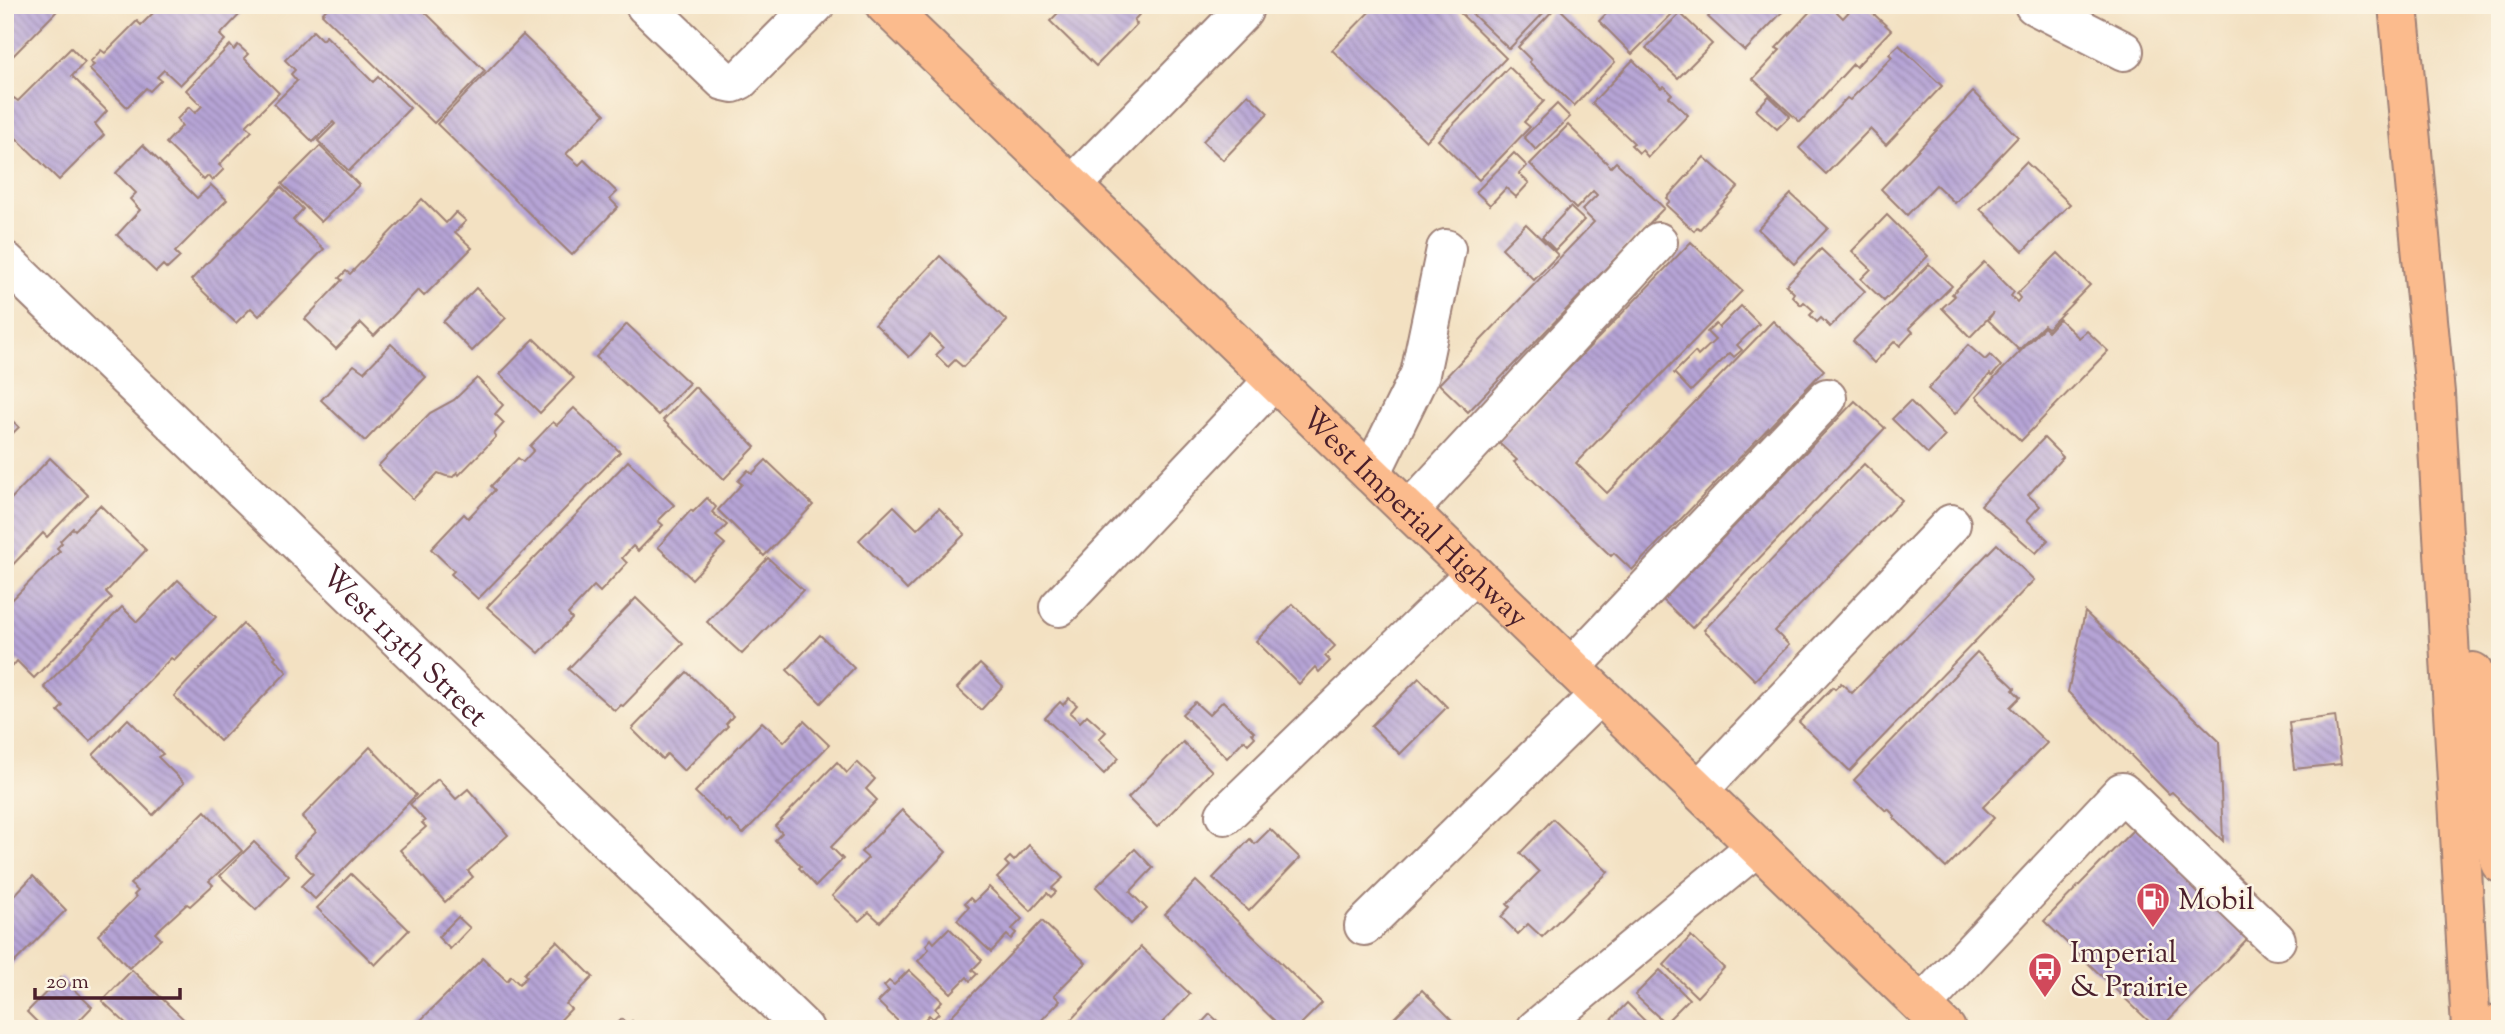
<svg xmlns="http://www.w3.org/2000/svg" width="2505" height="1034" font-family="'Sorts Mill Goudy',serif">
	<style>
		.building { fill: url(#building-back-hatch) }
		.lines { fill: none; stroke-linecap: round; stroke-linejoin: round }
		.minor-casing { stroke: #9e8076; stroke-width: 42 }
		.major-casing { stroke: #9e8076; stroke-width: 42 }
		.highway-casing { stroke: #9e8076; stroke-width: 42 }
		.minor { stroke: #fff; stroke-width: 38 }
		.major { stroke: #fbbb8d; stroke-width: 38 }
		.highway { stroke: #fbbb8d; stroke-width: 38 }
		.labels { text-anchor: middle; stroke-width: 5; stroke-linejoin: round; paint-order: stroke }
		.street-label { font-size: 30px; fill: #4a1f2b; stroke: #fcf5e5 }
		.poi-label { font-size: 30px; fill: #4a1f2b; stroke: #fcf5e5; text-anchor: start }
	</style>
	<defs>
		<pattern id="building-back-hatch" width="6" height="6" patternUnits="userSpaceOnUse" patternTransform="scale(1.75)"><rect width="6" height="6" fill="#b6a4d6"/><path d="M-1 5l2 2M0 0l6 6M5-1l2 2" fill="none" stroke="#9685ae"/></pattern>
	</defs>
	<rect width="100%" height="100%" fill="#fcf5e5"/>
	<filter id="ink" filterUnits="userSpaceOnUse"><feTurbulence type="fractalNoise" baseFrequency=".0143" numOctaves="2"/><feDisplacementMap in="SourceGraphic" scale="14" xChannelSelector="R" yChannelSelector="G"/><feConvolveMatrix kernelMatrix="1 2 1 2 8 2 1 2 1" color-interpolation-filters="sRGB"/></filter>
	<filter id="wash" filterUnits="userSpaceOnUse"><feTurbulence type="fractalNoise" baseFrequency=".00686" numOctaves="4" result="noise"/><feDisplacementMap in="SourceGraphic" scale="28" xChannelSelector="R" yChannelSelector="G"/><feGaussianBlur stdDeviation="1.57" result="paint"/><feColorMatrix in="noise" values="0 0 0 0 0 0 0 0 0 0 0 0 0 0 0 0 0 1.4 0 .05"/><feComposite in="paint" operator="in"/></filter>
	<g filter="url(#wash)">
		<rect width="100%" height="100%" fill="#f3e1c2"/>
		<g id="blocks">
			<g class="building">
				<polygon points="5,5 54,5 58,10 5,64"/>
				<polygon points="161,5 244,5 246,8 220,35 225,40 180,85 164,70 157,77 161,80 150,91 146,88 127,107 89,69 94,65 90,62 101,50 105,53 137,21 141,25"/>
				<polygon points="330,5 418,5 485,71 434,123 322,14"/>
				<polygon points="1066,5 1148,5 1134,20 1137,24 1096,66 1050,21"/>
				<polygon points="1376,5 1452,5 1506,58 1426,141 1332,50"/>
				<polygon points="1463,5 1551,5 1509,49"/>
				<polygon points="1615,5 1681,5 1632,54 1599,21"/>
				<polygon points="1719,5 1789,5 1745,51 1708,17"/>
				<polygon points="1816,5 1830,5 1843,18 1855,5 1864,5 1891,30 1856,67 1853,64 1800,122 1753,79 1780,50 1776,48"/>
				<polygon points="1557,6 1615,62 1574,106 1529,62 1531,60 1518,47"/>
				<polygon points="1680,13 1712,44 1678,78 1646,48"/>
				<polygon points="313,31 322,40 326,36 373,82 378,77 410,108 349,171 318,141 335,124 333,122 313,142 274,104 297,81 291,74 295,70 285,60"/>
				<polygon points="523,35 605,114 566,154 579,165 584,160 617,192 610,199 618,207 572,255 437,124"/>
				<polygon points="230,45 234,50 238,45 248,54 244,58 279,93 246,126 252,131 219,165 224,169 212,181 208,176 204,180 166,143 182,126 177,119 189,107 195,113 202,106 186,90"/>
				<polygon points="1899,45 1942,86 1886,145 1870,129 1826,174 1799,148 1847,98 1850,100 1892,57 1889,54"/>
				<polygon points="71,48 85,62 72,76 107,111 95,124 104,135 59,180 5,127 5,107 14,98 18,101"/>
				<polygon points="1633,60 1661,88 1664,86 1672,94 1669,97 1688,115 1648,157 1642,150 1639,153 1631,145 1634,143 1592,103"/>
				<polygon points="1509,67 1544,101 1524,122 1530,127 1479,180 1438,140"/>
				<polygon points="1973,92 2018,137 1955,203 1936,185 1907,215 1881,189"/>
				<polygon points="1248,94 1268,113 1223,160 1203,141"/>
				<polygon points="1769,96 1790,116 1777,129 1756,110"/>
				<polygon points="1557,104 1570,117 1536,150 1524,137"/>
				<polygon points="1568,125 1611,167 1616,162 1664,208 1468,412 1439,384 1594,222 1582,210 1597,195 1593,191 1576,209 1530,164"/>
				<polygon points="143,145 197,198 211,185 227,200 175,252 180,257 167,269 163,265 156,272 117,235 140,210 130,199 136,193 116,173"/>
				<polygon points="320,146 359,185 321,222 282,184"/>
				<polygon points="1514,153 1527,166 1519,174 1529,183 1516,197 1506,188 1490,205 1476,192"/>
				<polygon points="1704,157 1738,187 1700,229 1697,227 1694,231 1666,205 1670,201 1667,198"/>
				<polygon points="2026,162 2070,204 2023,251 1980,209"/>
				<polygon points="281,187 303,209 293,220 324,249 259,316 251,308 236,323 191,280"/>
				<polygon points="1791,194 1828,228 1794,264 1758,229"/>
				<polygon points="422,199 446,223 456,212 466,221 455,232 472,248 424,296 418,290 374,336 361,323 336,349 305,319 342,280 339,278 346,271 350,274"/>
				<polygon points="1570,207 1584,220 1555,250 1542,237"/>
				<polygon points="1887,215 1928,256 1884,301 1861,279 1871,269 1852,251"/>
				<polygon points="1526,224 1558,255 1534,280 1502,248"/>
				<polygon points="1691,242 1742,291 1576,463 1607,493 1773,321 1824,370 1632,570 1614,553 1611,556 1514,462 1517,460 1498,442"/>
				<polygon points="1821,249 1865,291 1830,327 1821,318 1817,322 1810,315 1814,311 1804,302 1801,305 1792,296 1794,293 1786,285"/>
				<polygon points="2058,253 2090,285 2048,328 2044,325 2019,350 1988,320 1994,312 1970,337 1942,308 1955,296 1952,294 1984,262 2014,292 2011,296 2017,302 2020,298 2017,294"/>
				<polygon points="940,256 1007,321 963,367 955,360 948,367 936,355 943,348 930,335 909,357 875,324"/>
				<polygon points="1929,264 1952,286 1909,328 1913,332 1900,346 1895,341 1874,363 1853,341"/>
				<polygon points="476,288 506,318 472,351 443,322"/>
				<polygon points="1741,306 1759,324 1737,345 1742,350 1734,357 1730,353 1691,391 1674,373 1695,352 1698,356 1715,340 1707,332 1716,324 1719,328"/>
				<polygon points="2059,319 2079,338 2087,331 2108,351 2021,441 1976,397 2044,327 2048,331"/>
				<polygon points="627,324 689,383 658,415 596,357"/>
				<polygon points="534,339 574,378 540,413 500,374"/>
				<polygon points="391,344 426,377 365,441 321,400 354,365 364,372"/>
				<polygon points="1968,345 1985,360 1990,355 2001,366 1992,376 1990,374 1955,414 1928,389"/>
				<polygon points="477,378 503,405 495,414 504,423 494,434 496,437 459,475 457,472 453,477 446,476 438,473 413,499 378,466 430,413 454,400"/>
				<polygon points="695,387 755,447 724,479 663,420"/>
				<polygon points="1855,401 1885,428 1692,628 1663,600"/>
				<polygon points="1910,401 1945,436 1928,454 1892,419"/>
				<polygon points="574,408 620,452 478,599 451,574 454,571 431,549 464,514 468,518 495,490 491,486 518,458 523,462 534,450 530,446 553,422 557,425"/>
				<polygon points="5,414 19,427 5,441"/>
				<polygon points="2044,438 2063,457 2028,495 2040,506 2027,520 2048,540 2036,553 1981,505"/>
				<polygon points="50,458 88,495 47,537 43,533 5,573 5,495 10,500"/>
				<polygon points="766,460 813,505 764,556 718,510 742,484 738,481 748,470 752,474"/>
				<polygon points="628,461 674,505 658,521 663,525 638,551 633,546 622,558 627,563 600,592 594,586 568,614 572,619 539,653 487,607"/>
				<polygon points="1864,464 1902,500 1775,631 1789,645 1755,680 1704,630"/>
				<polygon points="707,498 716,507 712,512 727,525 716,536 725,544 692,579 658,547 691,510 693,512"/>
				<polygon points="100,505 146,550 106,592 112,598 34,678 17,661 13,666 5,659 5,607 60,551 57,548 62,543 60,541 73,528 75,530"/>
				<polygon points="894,506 917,529 939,508 965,534 907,590 859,540"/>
				<polygon points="1997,544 2034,580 1850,771 1799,722 1833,687 1835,689 1841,683 1852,693"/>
				<polygon points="768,558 803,590 742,654 707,622"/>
				<polygon points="178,580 216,617 174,660 171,658 90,741 58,711 63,706 44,687 122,607 137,622"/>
				<polygon points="636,598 683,644 623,706 621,705 615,711 568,669"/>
				<polygon points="1293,604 1335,646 1325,656 1330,661 1319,672 1315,667 1299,684 1256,641"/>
				<polygon points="2085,612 2219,741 2223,841 2172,792 2169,794 2068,692"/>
				<polygon points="243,624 276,656 274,658 287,672 220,741 174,696"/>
				<polygon points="820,635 854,668 821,703 787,670"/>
				<polygon points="1977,652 2015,688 2013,690 2020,697 2010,707 2047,743 1983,807 1994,818 1946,868 1894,818 1895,816 1888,809 1886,811 1854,780"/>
				<polygon points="980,664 1003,686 981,710 957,688"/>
				<polygon points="687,672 733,716 726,724 728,726 684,771 667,754 662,759 632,729"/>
				<polygon points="1419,678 1447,707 1400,754 1371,726"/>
				<polygon points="1069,698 1077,705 1070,713 1080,722 1087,715 1106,732 1099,739 1119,758 1104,774 1045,718 1060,702 1063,705"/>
				<polygon points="1223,701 1254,732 1252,733 1255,737 1248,744 1244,740 1227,758 1182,714 1195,702 1209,715"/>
				<polygon points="2335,716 2341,764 2294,769 2289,722"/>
				<polygon points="128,719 163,754 158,757 184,783 153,815 93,755"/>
				<polygon points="804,721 829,745 743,834 729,820 727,822 695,792 762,722 784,742"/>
				<polygon points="1183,742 1212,771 1157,827 1128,798"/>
				<polygon points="370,747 416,795 315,899 301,886 313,874 294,855 316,832 302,817"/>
				<polygon points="837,762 847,773 857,762 875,779 866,789 877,800 831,847 843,859 816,886 799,868 801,866 775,840 782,833 775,826"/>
				<polygon points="438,779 456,799 468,789 508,835 468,871 473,877 445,902 400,850 426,827 422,823 425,821 410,804"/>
				<polygon points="902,810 946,852 880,922 869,912 859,921 832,896 868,858 861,852"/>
				<polygon points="205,811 242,851 209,881 213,885 190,906 187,904 155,933 161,939 129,968 98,935 136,897 134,895 138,891 130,884"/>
				<polygon points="1553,819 1608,872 1542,937 1528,924 1518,934 1501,917 1510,907 1507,904 1539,872 1520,853"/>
				<polygon points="2137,826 2251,935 2160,1029 2157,1029 2044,921"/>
				<polygon points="1270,829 1300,858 1249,911 1213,878 1250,839 1255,844"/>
				<polygon points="254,842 289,876 256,910 220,876"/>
				<polygon points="1029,845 1063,878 1052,888 1056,892 1051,897 1047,893 1031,911 997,878 1009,866 1005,862 1010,857 1014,861"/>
				<polygon points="1135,849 1153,868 1130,892 1147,909 1131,924 1096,887"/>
				<polygon points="351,874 409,930 375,965 317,908"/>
				<polygon points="33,876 66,910 5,972 5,905"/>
				<polygon points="1196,881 1322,1003 1296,1029 1283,1029 1165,914"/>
				<polygon points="989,887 1022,919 1012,929 1016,933 1011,939 1007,935 991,952 957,920 969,907 965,903 970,898 974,902"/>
				<polygon points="458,917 470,928 450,949 438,937"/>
				<polygon points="1042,921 1086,963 1054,995 1060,1001 1033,1029 939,1029"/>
				<polygon points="949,928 982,960 972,970 977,974 970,981 967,977 951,993 918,961 929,949 926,945 931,939 934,943"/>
				<polygon points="1691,936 1724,968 1697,997 1664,965"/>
				<polygon points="557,941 593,977 566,1004 571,1009 552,1029 533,1029 530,1025 526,1029 412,1029 483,958 507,981 511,976 519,984 527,977 524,974"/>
				<polygon points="1141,947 1190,994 1156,1029 1062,1029"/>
				<polygon points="132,970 194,1029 132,1029 102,1001"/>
				<polygon points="909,970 942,1001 935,1009 939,1013 933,1019 929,1015 916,1029 906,1029 878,1002 889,991 884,986 889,981 894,985"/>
				<polygon points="1660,970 1689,999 1665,1023 1635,995"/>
				<polygon points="61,977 92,1007 71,1029 44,1029 27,1012"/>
				<polygon points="1422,990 1461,1029 1383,1029"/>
				<polygon points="1627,1003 1653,1029 1602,1029"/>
				<polygon points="1210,1014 1226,1029 1196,1029"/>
				<polygon points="622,1019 628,1025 632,1021 640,1029 612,1029"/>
			</g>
		</g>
	</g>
	<g filter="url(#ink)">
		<use href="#blocks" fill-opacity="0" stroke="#9e8076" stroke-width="2"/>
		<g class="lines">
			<g class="minor-casing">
				<g id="minor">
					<polyline points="645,5 724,81 733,83 740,80 815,5"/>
					<polyline points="2034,5 2124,51"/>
					<polyline points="1072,186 1243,11"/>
					<path id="s1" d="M 5,261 L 804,1029"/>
					<polyline points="1371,474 1420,374 1446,249"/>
					<polyline points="1409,511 1658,242"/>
					<polyline points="1059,607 1274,380"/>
					<polyline points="1571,668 1827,398"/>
					<polyline points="1699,790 1951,524"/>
					<polyline points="1225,815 1474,574"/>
					<polyline points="1364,926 1599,695"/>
					<polyline points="1922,1005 2122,792 2276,940"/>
					<polyline points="1536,1029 1757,846"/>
				</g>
			</g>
			<g class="major-casing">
				<g id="major">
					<path id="s2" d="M 885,5 L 1946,1029"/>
					<polyline points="2495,1029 2500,1023"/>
				</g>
			</g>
			<g class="highway-casing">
				<g id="highway">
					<polyline points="2398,5 2435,393 2471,1029"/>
					<polyline points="2473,672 2500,863"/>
				</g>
			</g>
			<use href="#minor" class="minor"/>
			<use href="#major" class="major"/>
			<use href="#highway" class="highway"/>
		</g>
	</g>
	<defs>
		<g id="fuel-pin" transform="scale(1.75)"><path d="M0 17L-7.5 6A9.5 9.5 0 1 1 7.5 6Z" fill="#d1495b" stroke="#fcf5e5"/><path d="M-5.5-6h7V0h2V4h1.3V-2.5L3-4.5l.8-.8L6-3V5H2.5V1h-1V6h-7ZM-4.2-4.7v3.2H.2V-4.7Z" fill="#fff"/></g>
		<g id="bus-pin" transform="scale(1.75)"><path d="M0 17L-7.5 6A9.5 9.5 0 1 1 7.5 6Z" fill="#d1495b" stroke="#fcf5e5"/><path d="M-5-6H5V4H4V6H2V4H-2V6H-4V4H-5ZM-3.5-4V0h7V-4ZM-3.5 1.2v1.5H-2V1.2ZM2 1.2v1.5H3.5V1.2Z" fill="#fff"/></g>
	</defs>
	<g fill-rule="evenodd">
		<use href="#fuel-pin" x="2153" y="899"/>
		<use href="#bus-pin" x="2045" y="969"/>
	</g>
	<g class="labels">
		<g class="street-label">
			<text dy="10" stroke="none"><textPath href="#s2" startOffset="737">West Imperial Highway</textPath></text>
			<text dy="10" stroke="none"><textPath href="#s1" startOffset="555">West 113th Street</textPath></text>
		</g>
		<g class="poi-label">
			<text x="2178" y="909">Mobil</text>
			<text x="2070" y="962">Imperial<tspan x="2070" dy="34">&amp; Prairie</tspan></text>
		</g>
	</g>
	<rect width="2505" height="1034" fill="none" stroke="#fcf5e5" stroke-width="28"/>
	<path d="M35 988v10h145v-10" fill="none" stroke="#4a1f2b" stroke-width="3.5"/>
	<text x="46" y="988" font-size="21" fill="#4a1f2b" stroke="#fcf5e5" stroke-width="5" paint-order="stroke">20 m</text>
</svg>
